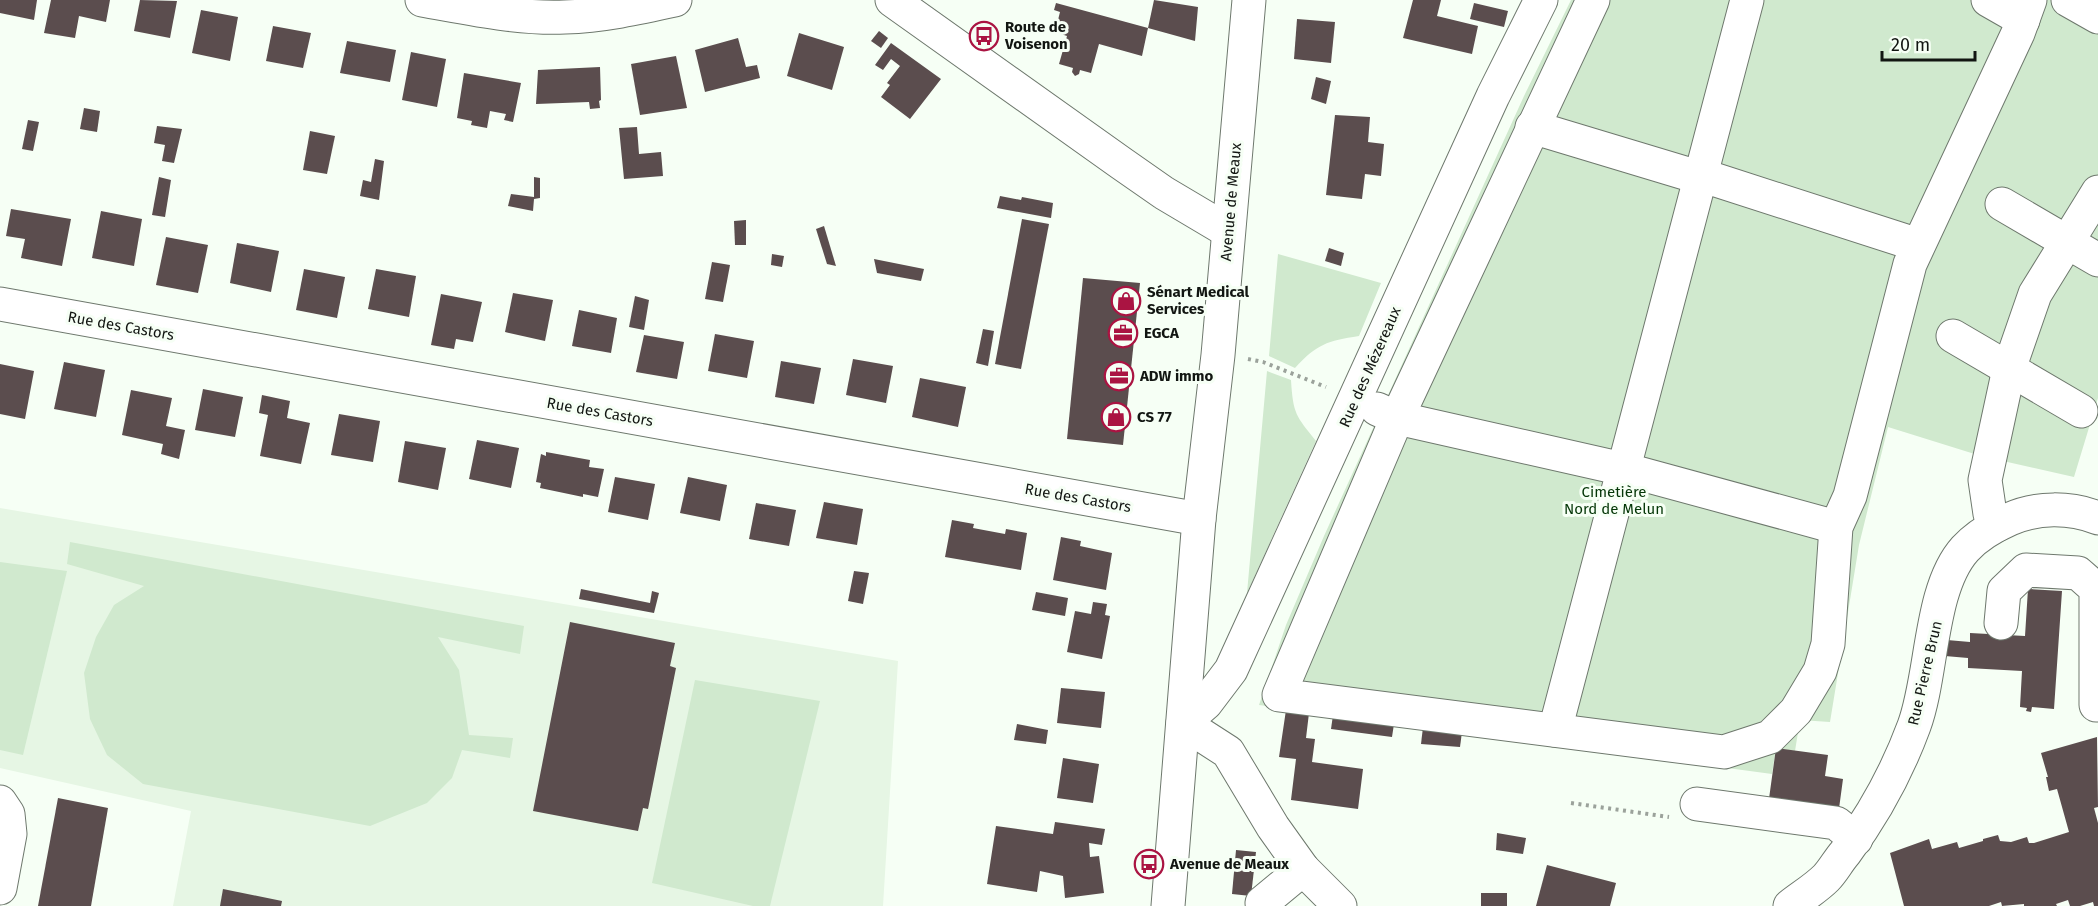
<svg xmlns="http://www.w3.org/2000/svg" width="2098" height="906" font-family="'Fira Sans',sans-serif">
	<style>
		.built { fill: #e6f6e4 }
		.green { fill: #d0e9ce }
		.building { fill: #5b4d4e }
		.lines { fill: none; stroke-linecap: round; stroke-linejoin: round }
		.minor-casing { stroke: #6e786d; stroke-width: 35 }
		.major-casing { stroke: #6e786d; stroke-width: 35 }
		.path { stroke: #9ba29b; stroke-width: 4; stroke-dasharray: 3 4.5; stroke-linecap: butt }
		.minor { stroke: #fff; stroke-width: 33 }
		.major { stroke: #fff; stroke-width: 33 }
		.labels { text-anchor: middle; stroke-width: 6; stroke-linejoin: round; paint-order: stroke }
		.poi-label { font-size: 15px; font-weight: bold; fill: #121612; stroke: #f6fff5; text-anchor: start }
		.street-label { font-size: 15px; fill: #121612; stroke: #f6fff5 }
		.park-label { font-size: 15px; fill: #043607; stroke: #f6fff5 }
	</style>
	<rect width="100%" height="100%" fill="#f6fff5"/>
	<polygon class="built" points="0,508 898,661 883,906 173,906 191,811 0,768"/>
	<g class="green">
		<polygon points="1571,0 2098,0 2098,398 2074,477 1981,456 1888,427 1859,545 1830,722 1800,720 1795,751 1776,748 1772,774 1259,705 1286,625 1324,536 1524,96"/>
		<path d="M 1278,254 L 1381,283 L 1359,336 C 1327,341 1317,344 1295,368 L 1269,356 Z"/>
		<path d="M 1267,371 L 1291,380 C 1293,414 1296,416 1316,441 L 1247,593 Z"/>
		<polygon points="70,542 524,626 520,654 438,637 459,670 469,735 513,738 510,758 462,750 452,778 427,803 370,826 143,784 107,755 90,719 84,673 96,637 114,605 144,586 67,564"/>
		<polygon points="0,562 67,571 23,755 0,750"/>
		<polygon points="695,680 820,701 770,906 753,906 652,883"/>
	</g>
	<g class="building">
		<polygon points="0,0 37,0 34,20 0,13"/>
		<polygon points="51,0 110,0 106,22 79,16 75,38 44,33"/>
		<polygon points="140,0 177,1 170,38 134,31"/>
		<polygon points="1154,0 1198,7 1195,41 1148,28 1142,56 1099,44 1091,73 1080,70 1079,74 1075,76 1072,72 1073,68 1059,64 1067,36 1055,32 1060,12 1054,10 1056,3 1148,28"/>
		<polygon points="1413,0 1441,0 1437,16 1478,26 1472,54 1403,38"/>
		<polygon points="1474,3 1508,11 1504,27 1470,19"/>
		<polygon points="201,10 238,17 230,61 192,53"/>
		<polygon points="1297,19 1335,22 1331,63 1294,59"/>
		<polygon points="273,26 311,33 303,68 266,61"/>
		<polygon points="879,31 888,38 881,48 871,41"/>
		<polygon points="799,33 844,47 832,90 787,76"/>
		<polygon points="738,38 746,67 757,65 760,78 705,92 695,50"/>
		<polygon points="347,41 396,50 390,82 340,73"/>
		<polygon points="891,43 941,79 910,119 881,97 890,85 887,83 900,66 891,59 883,70 875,65"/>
		<polygon points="411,52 446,59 437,107 402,100"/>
		<polygon points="676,56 687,108 640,115 631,64"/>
		<polygon points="600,67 601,100 599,101 600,108 590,109 589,102 536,104 538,70"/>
		<polygon points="464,73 521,83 513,122 504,120 506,114 490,111 487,128 471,125 472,121 457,118"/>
		<polygon points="1316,77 1331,81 1326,104 1311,99"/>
		<polygon points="84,108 100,111 97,132 80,129"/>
		<polygon points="1335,115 1370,117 1368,142 1384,144 1381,176 1365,174 1362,199 1326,195"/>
		<polygon points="28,120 39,122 33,151 22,149"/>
		<polygon points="157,126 182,129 174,163 162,161 165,145 154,143"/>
		<polygon points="637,127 639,154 661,152 663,176 624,179 619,128"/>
		<polygon points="310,131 335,136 327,174 303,170"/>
		<polygon points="375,159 384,161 379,200 360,196 363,180 371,182"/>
		<polygon points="159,177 171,180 165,217 152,215"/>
		<polygon points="534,177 540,178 540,198 534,199 533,211 508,206 511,194 534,197"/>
		<polygon points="1000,196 1021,200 1022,197 1053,203 1051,218 997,208"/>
		<polygon points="11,209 71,219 62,266 21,258 25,239 6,236"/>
		<polygon points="101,211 142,219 134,266 92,258"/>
		<polygon points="1022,219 1049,224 1021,369 995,364"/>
		<polygon points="746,220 746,245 735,245 734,221"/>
		<polygon points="824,226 836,266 827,264 816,229"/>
		<polygon points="166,237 208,245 198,293 156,285"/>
		<polygon points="237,243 279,251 271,292 230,283"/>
		<polygon points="1329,248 1344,253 1341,266 1325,261"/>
		<polygon points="772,254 784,256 782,267 771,265"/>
		<polygon points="874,259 924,269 921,281 877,273"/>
		<polygon points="712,262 730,265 723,302 705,299"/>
		<polygon points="304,269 345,277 337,318 296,310"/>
		<polygon points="376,269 416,276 409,317 368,309"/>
		<polygon points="1083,278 1140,283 1123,445 1067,439"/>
		<polygon points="513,293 553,300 545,341 505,332"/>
		<polygon points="441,294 482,302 473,342 456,339 454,349 431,345"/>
		<polygon points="635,296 649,300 644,330 629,327"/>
		<polygon points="579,310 617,318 611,353 572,346"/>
		<polygon points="983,329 994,331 988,366 976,363"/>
		<polygon points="715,334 754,341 747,378 708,371"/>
		<polygon points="644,335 684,342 677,379 636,372"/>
		<polygon points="853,359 893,366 886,403 846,395"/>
		<polygon points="781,361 821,368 814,404 775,397"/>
		<polygon points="64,362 105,370 96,417 54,409"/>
		<polygon points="0,364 34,371 25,419 0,414"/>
		<polygon points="920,378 966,387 958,427 912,417"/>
		<polygon points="203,389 243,397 235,437 195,430"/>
		<polygon points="131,390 172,398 166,426 185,430 179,459 161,454 163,444 122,435"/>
		<polygon points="262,395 290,401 287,418 310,423 301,464 260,456 268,415 259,413"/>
		<polygon points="339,414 380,421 373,462 331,455"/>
		<polygon points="477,440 519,448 511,488 469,479"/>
		<polygon points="405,441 446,448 438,490 398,482"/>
		<polygon points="546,452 590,460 589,467 604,469 598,497 583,494 583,497 540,488 541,483 536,482 541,454 546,456"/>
		<polygon points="615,477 655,484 648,520 608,512"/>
		<polygon points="688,477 727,485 720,521 680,513"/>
		<polygon points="824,502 863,509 857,545 816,538"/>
		<polygon points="756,503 796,510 789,546 749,539"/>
		<polygon points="952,520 974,524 973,528 1005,534 1006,529 1027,533 1021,570 945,557"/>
		<polygon points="1061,537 1081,541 1080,546 1112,553 1106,590 1053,580"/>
		<polygon points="854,571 869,573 863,604 848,601"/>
		<polygon points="581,589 650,603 652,591 659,593 654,613 579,599"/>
		<polygon points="2028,589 2062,591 2054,709 2032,707 2031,712 2026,711 2027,708 2020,707 2022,671 1968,668 1968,658 1945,656 1947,640 1970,642 1970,633 2025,636"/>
		<polygon points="1036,592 1068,598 1065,616 1032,610"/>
		<polygon points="1093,602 1107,604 1105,615 1110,616 1102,659 1067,652 1075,611 1091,614"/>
		<polygon points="570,622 675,643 670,666 676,668 648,809 643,808 638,831 533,811"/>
		<polygon points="1061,688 1105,692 1101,728 1057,723"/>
		<polygon points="1286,710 1309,713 1306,738 1315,739 1312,762 1363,769 1358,809 1291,800 1296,759 1279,757"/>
		<polygon points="1333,715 1394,724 1392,737 1331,729"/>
		<polygon points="1017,724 1048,730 1046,744 1014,740"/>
		<polygon points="1423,727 1462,732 1460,747 1421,744"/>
		<polygon points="2097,737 2098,807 2094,808 2098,823 2098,906 2094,906 2093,902 2080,906 2070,906 2068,900 2056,904 2057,906 2024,906 2024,904 2002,906 2001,902 1989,906 1904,906 1890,853 1929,839 1932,849 1957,842 1959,848 1983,841 1983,839 1998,835 2000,841 2011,842 2027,837 2029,843 2034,843 2069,832 2057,789 2049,791 2046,777 2048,777 2041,753"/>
		<polygon points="1776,748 1828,755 1825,776 1843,779 1838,816 1768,806"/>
		<polygon points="1063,758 1099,764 1093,803 1057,798"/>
		<polygon points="58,798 108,808 91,906 38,906"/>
		<polygon points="1055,822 1105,829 1102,845 1089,843 1090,857 1099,856 1104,893 1065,898 1063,876 1040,871 1037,892 987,884 996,826 1053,834"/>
		<polygon points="1497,833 1526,838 1523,854 1496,850"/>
		<polygon points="1236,850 1256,852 1251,896 1232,894"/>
		<polygon points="1547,865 1616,883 1610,906 1536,906"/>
		<polygon points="223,889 282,901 281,906 220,906"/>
		<rect x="1481" y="893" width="26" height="13"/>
	</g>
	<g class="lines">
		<g class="minor-casing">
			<g id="minor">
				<path d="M 422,0 C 468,8 517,19 565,17 C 601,16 639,8 675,0"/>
				<polyline points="892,0 1121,163 1164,193 1228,231"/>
				<polyline points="1593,0 1397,418 1279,695 1724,752 1770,737 1796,711 1820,671 1828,644 1836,527 1850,496 1910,264 2018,33 2030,0"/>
				<polyline points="1988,0 2023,20"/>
				<polyline points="2068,0 2098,17"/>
				<polyline points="1532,127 1688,174 1710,178 1918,245"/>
				<polyline points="2002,204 2098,260"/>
				<polyline points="0,304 1199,519"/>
				<polyline points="1953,336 2081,411"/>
				<polyline points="1377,409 1397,418 1623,469 1836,527"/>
				<polyline points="1997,525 1990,514 1985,480 2009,369 2035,294 2098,192"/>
				<polyline points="2001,623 2004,591 2026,570 2078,573 2096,589 2096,705 2098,705"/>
				<polyline points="1555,730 1747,0"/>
				<polyline points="0,802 8,814 10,834 0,888"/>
				<polyline points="1697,804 1836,823 1856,839"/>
				<polyline points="1262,903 1303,869"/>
				<polyline points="1340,906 1303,869 1273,827 1228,752 1183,723 1206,703 1231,670 1493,96 1541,0"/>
				<path d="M 1790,906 C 1801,897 1815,889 1826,878 C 1833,871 1838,861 1845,853 C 1874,814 1897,772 1914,726 C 1933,675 1929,589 1965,549 C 1977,536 1994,526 2010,519 C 2037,507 2070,507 2098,518"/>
			</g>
		</g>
		<g class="major-casing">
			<polyline id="major" points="1168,906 1199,519 1218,355 1249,0"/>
		</g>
		<g class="path">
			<polyline points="1248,359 1263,362 1326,387"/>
			<polyline points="1571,803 1669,817"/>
		</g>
		<use href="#minor" class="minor"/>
		<use href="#major" class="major"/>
	</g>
	<defs>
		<g id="bus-ring" transform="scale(1.5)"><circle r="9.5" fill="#f6fff5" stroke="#aa1442" stroke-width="1.5"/><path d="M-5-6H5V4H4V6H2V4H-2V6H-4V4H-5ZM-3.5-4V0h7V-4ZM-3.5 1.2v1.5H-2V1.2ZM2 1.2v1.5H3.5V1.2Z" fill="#aa1442"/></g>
		<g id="shop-ring" transform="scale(1.5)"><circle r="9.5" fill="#f6fff5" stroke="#aa1442" stroke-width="1.5"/><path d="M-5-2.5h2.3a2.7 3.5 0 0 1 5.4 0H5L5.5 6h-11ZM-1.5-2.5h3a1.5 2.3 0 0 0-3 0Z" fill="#aa1442"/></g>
		<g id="office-ring" transform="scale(1.5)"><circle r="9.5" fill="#f6fff5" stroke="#aa1442" stroke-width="1.5"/><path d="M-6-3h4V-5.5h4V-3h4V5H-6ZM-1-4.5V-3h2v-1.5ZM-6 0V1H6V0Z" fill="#aa1442"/></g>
	</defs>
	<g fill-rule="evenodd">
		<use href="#bus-ring" x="984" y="36"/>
		<use href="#shop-ring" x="1126" y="301"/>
		<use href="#office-ring" x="1123" y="333"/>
		<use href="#office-ring" x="1119" y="376"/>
		<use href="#shop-ring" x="1116" y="417"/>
		<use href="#bus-ring" x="1149" y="864"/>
	</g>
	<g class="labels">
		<g class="poi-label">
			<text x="1005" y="32">Route de<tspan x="1005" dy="17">Voisenon</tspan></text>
			<text x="1147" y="297">Sénart Medical<tspan x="1147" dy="17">Services</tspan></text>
			<text x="1144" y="338">EGCA</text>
			<text x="1140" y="381">ADW immo</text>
			<text x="1137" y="422">CS 77</text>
			<text x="1170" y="869">Avenue de Meaux</text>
		</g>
		<g class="street-label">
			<text transform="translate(1231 202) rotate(-85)" y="5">Avenue de Meaux</text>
			<text transform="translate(121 326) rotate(10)" y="5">Rue des Castors</text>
			<text transform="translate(1370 367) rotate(-66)" y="5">Rue des Mézereaux</text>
			<text transform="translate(600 412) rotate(10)" y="5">Rue des Castors</text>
			<text transform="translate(1078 498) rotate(10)" y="5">Rue des Castors</text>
			<text transform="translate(1925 673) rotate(-77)" y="5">Rue Pierre Brun</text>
		</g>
		<g class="park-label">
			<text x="1614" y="497">Cimetière<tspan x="1614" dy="17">Nord de Melun</tspan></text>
		</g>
	</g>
	<path d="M1882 51v9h93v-9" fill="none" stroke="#121612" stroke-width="3"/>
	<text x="1891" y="51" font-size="18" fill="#121612" stroke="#f6fff5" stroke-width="4.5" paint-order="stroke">20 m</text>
</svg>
